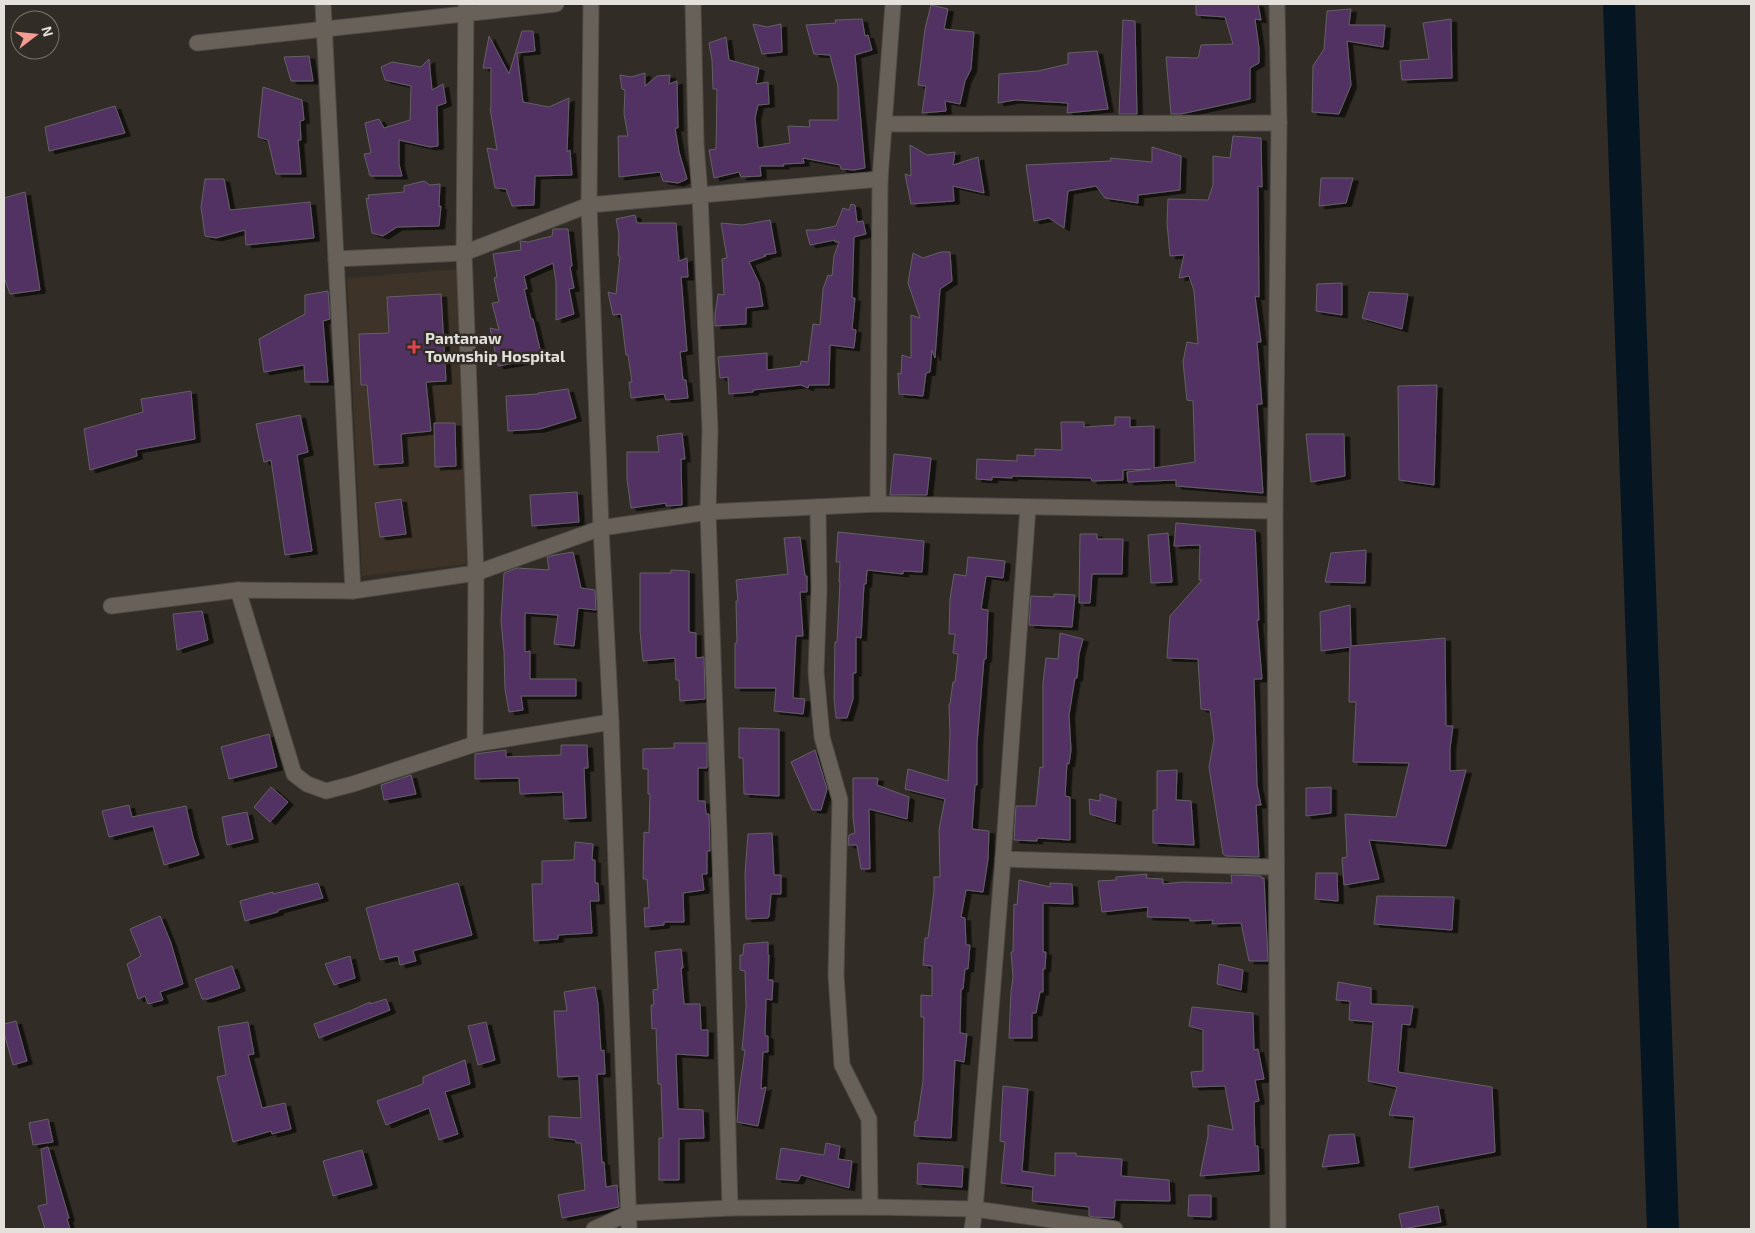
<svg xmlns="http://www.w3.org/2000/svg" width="1755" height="1233" font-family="'Exo 2',sans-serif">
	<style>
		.built { fill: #3d3328 }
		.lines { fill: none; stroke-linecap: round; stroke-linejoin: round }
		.river { stroke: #051622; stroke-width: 32 }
		.building { fill: #513262; stroke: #645f66; filter: url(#shadow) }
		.minor-casing { stroke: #4e4a45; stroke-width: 17 }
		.minor { stroke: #67615a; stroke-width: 15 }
		.health-dot { fill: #e0444e; stroke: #322c26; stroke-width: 2 }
		.labels { text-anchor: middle; stroke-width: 5; stroke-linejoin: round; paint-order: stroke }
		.poi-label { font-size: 16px; font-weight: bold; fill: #e4e1dd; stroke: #322c26; text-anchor: start }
	</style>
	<defs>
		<filter id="shadow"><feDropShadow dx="5.5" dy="3" stdDeviation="0" flood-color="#0009"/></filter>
	</defs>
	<rect width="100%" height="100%" fill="#322c26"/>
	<polygon class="built" points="459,269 467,564 362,576 347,278"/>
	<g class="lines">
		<polyline class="river" points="1619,4 1663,1229"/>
	</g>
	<g class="building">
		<polygon points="1196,4 1258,4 1261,20 1255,19 1259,48 1259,63 1250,68 1250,99 1181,114 1171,114 1166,57 1198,58 1201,45 1233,44 1225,17 1196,15"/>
		<polygon points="931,5 948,9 944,29 974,32 971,69 965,81 960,104 945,101 946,111 922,113 926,86 918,85 925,29"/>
		<polygon points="1351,9 1349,25 1385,25 1383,47 1347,41 1351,85 1339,114 1312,112 1313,66 1324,49 1327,11"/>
		<polygon points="862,19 865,36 868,35 872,50 855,55 865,168 854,170 841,169 840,165 803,158 804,163 783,164 784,166 760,166 761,176 741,177 739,172 714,178 709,150 716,149 717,89 713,89 712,60 709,43 726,37 729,60 759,68 756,84 768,82 769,104 758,105 755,118 758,148 790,143 788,126 810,127 809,120 838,120 838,86 830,55 814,54 806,25 836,23 835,20"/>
		<polygon points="1451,19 1452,78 1402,80 1400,61 1429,59 1423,23"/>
		<polygon points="1123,20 1135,21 1137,114 1119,114"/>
		<polygon points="753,24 767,27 781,24 782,52 762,54"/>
		<polygon points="522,31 533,31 535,51 517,53 523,102 549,107 569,98 567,152 570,150 572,175 535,176 534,205 512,206 506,189 495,188 487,148 497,150 490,108 491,108 491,68 483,68 489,36 509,74"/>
		<polygon points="1097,51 1108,109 1067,113 1068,103 1015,100 998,103 999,74 1038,71 1068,64 1068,53"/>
		<polygon points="309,56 313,81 291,81 284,57"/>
		<polygon points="429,59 432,90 443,84 446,103 437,106 438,146 430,147 399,140 399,164 402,176 370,176 364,154 371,153 365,123 379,119 384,128 410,120 411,86 385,80 381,67 392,62 421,67"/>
		<polygon points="645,73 645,86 657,76 670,75 669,84 677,81 678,128 675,128 679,152 687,179 678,183 663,181 660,172 619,177 618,136 628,136 624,114 625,90 622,89 620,75 631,77"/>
		<polygon points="263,87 302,100 304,120 300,121 301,140 298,140 301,174 276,174 268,140 258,137"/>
		<polygon points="115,106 125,133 49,151 45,127"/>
		<polygon points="1233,136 1261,138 1262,187 1258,186 1259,297 1255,296 1261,342 1257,342 1262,404 1257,404 1263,493 1176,486 1176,480 1128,482 1127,472 1151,469 1123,470 1123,480 1092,481 1091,478 1012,476 1012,478 992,477 992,480 976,479 977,459 1017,461 1017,455 1035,456 1035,449 1062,450 1061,422 1084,422 1084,427 1115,425 1115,417 1130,417 1130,427 1154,426 1154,468 1195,462 1193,401 1187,400 1183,362 1187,342 1198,344 1194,291 1189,276 1179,278 1184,255 1170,256 1167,223 1168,199 1208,200 1213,185 1213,156 1230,158"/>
		<polygon points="910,145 927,155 955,152 953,165 978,157 984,193 953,186 954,201 911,204 905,174 911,176"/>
		<polygon points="1152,147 1181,156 1180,190 1138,195 1138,203 1105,198 1096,186 1068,191 1064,228 1049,218 1034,221 1026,165 1111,161 1110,158 1152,162"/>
		<polygon points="1321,178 1353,178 1346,203 1319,206"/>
		<polygon points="205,179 224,179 230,210 310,202 314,238 246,245 245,230 216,238 205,236 201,207"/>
		<polygon points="424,181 430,185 440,184 439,207 441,206 439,226 397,227 383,236 372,233 366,198 369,199 368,195 404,192 404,186"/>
		<polygon points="25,192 40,290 10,294 4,277 4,198"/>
		<polygon points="851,204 855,205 857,222 863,221 866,234 854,237 852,298 855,298 852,329 856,330 854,348 830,345 829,385 809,385 808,388 801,385 753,390 753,392 729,394 728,377 720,378 718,357 767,353 767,370 800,366 801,361 808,362 813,324 820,325 823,289 828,275 832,276 834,256 839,242 835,242 835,240 810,245 806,230 816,230 836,226 843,208 849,210"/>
		<polygon points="635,215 637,223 676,223 679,261 687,258 688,277 681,277 687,351 680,352 683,380 686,380 688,398 666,400 664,394 631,398 629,382 632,382 628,355 626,355 621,314 613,315 608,292 616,294 620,256 618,256 619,234 616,219"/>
		<polygon points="770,220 776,253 764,255 766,256 749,262 759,283 763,306 746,308 746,324 715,326 715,315 718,294 724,295 722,259 727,258 721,223 742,225"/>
		<polygon points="553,229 568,229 572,266 570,267 574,288 569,289 574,314 556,320 556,282 553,263 524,276 527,289 524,289 531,319 533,319 542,358 498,366 490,328 499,330 492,303 499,302 494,278 497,277 493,254 521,250 520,241 528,242 552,236"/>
		<polygon points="941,252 950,252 952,281 940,289 935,358 932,350 930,372 926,373 923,396 899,394 898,373 901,374 902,355 911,358 911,315 920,318 908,283 913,253 923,258"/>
		<polygon points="1342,283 1342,315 1316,311 1317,284"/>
		<polygon points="328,291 330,319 323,321 328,382 305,382 304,365 264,372 259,339 305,314 305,295"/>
		<polygon points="1369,292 1408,294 1402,329 1362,318"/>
		<polygon points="441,294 446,381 426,382 431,431 401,434 403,463 374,465 367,385 361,385 359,334 389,333 387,297"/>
		<polygon points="1437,385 1434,485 1399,480 1398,386"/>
		<polygon points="568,389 576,418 540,429 508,431 506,396 538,394 538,393"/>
		<polygon points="191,391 195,439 136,450 137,456 90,470 84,429 143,412 141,399"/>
		<polygon points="300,415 308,452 297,455 312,551 285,555 271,460 264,462 256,424"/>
		<polygon points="434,423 455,423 456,466 435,467"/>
		<polygon points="682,433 685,459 681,459 682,505 666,506 666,503 631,508 627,479 627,452 659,452 657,436"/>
		<polygon points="1306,434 1344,434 1345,476 1311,482"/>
		<polygon points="894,454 931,458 927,495 890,495"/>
		<polygon points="577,492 579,522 532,526 530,495"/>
		<polygon points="401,499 406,534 380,537 375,503"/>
		<polygon points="1176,523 1255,530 1259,620 1257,620 1262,679 1254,679 1257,785 1261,805 1256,805 1259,857 1226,856 1223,854 1209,767 1214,739 1210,710 1201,709 1198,659 1167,658 1170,616 1202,580 1199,580 1200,545 1174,546"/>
		<polygon points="838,532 924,541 922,572 903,571 903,574 867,570 866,584 864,584 861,638 856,637 856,673 853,673 853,699 847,718 836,718 834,698 835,642 837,642 840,582 839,582 840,562 836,562"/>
		<polygon points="1168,533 1172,582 1151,583 1148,535"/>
		<polygon points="1080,534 1097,534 1097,539 1123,539 1122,574 1092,574 1090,603 1079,603"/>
		<polygon points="800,537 805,576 807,576 807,592 800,592 803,636 796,636 793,698 805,699 803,714 774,711 776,688 735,688 735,643 737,643 736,601 738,601 736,580 788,574 784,538"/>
		<polygon points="1366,550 1365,583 1325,582 1331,553"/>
		<polygon points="573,552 581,588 595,590 596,610 578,608 574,646 554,644 558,615 525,613 525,652 530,651 530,679 576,679 576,696 521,696 523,710 509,712 505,689 504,652 501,621 504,573 517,568 549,570 547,557 555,555"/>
		<polygon points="968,557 1005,561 1003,578 986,576 981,609 988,610 986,659 984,659 977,743 977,785 975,785 972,829 989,831 988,859 983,892 966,890 961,917 965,918 966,945 970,945 968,969 965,969 963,989 961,989 960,1033 967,1034 964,1062 955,1060 951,1138 914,1136 915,1121 917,1121 923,1081 924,1017 921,1017 921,995 932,996 932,966 923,965 925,938 928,938 934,891 934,877 940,877 939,830 945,799 905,789 908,769 948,781 950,735 949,704 950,704 953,682 955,682 958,654 953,653 955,634 949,634 950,599 954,574 966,576"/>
		<polygon points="671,570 689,571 689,632 696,633 696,658 704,657 705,699 680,701 679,680 676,680 675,658 643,661 640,631 640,573 671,573"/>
		<polygon points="1054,594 1075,595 1072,627 1029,625 1031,596 1054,597"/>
		<polygon points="1350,605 1351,646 1445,638 1446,726 1453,726 1450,748 1450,771 1466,770 1446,846 1369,840 1379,879 1344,885 1342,858 1347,857 1345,814 1396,817 1409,763 1353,762 1356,702 1349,702 1350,647 1321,651 1320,612"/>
		<polygon points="202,611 208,640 177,650 173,614"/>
		<polygon points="1060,633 1083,639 1079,654 1077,678 1075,678 1069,715 1071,750 1069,764 1067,763 1065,796 1070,797 1070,840 1037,838 1037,841 1014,840 1016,806 1036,806 1040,767 1043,768 1043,683 1046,658 1058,659"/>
		<polygon points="739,728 779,729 779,796 744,794 743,758 739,758"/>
		<polygon points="269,734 277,767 229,779 221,747"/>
		<polygon points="674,743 707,743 707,768 698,768 698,801 705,801 706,814 709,814 710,851 707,851 707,874 702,874 704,890 683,893 684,922 664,922 664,925 645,927 644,908 649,908 647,879 643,879 644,832 649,833 650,794 648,794 648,769 643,769 643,749 674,748"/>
		<polygon points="561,745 587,745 588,768 584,768 586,818 564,819 563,792 520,794 519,778 475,779 475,754 506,750 506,757 561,755"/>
		<polygon points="815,750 827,789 821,810 812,810 791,762"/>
		<polygon points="1177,770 1176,800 1191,801 1194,845 1153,843 1153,810 1157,810 1157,771"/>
		<polygon points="411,775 416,794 384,800 381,785"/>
		<polygon points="853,778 878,778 877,785 909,797 907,819 869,809 870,869 861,869 857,845 848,845 849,835 855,833 853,817"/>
		<polygon points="271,787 288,802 270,822 254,807"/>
		<polygon points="1331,787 1331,813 1306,816 1306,788"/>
		<polygon points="1100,794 1116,799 1115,822 1090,814 1089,799 1100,801"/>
		<polygon points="129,805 132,817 186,806 193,837 199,855 164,865 153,826 109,837 102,811"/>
		<polygon points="247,812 253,839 227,845 222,817"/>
		<polygon points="772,833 774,875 781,875 781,894 771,894 769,916 768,918 746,919 745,873 748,834"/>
		<polygon points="575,842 593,844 592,860 595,860 595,883 598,883 599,901 590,901 592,933 558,935 558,939 534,941 532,884 542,884 542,861 574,860"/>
		<polygon points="1316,873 1337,873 1338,901 1315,899"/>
		<polygon points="1147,874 1146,878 1163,879 1163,884 1183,882 1232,883 1231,875 1261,876 1261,878 1264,878 1268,961 1249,961 1241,923 1212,924 1213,920 1190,921 1190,918 1147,917 1148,907 1102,912 1098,881 1116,880 1116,877"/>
		<polygon points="1019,880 1050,887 1050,883 1072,884 1073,904 1043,903 1043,952 1046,952 1045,969 1043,969 1043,992 1040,992 1036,1013 1032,1013 1032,1038 1009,1038 1011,992 1013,977 1011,952 1013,952 1014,904 1017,905"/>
		<polygon points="318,883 323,898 278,910 278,912 245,921 240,901 273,892 273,894"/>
		<polygon points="458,883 472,935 413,951 416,961 400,965 398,956 380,960 366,908"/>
		<polygon points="1377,896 1454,897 1452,930 1374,924"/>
		<polygon points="160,916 171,943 183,984 160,992 163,1000 148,1004 145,996 138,999 127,964 141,956 130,929"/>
		<polygon points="768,942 768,955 769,955 768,980 773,980 772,1000 766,999 765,1036 768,1036 768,1052 763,1052 761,1089 766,1087 758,1126 737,1122 739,1092 745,1050 742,1050 746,1007 745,971 740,970 740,955 743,955 744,944"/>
		<polygon points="681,949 683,968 681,968 684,1004 700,1004 701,1030 708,1030 708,1056 676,1054 678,1109 703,1110 704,1138 679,1139 679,1180 659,1180 659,1138 663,1138 661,1084 658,1084 656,1028 652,1029 651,1005 654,1005 653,990 658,989 655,952"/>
		<polygon points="350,956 355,978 334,985 325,964"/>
		<polygon points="1219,964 1243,970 1241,990 1217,984"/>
		<polygon points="232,966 240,988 208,999 202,999 195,979"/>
		<polygon points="1338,982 1371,988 1371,1004 1413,1006 1410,1025 1402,1024 1398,1072 1492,1087 1495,1152 1409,1168 1414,1117 1389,1115 1397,1087 1368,1081 1373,1022 1349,1020 1350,1001 1336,1000"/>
		<polygon points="595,987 598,1004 601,1051 604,1050 605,1074 597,1074 602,1163 604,1162 606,1187 617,1185 619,1207 562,1218 558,1195 585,1190 581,1143 576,1143 575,1140 549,1137 549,1116 581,1118 579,1076 558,1077 554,1011 567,1011 564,992"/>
		<polygon points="386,999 390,1010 319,1038 314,1024 350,1011 370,1002 370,1004"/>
		<polygon points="1192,1007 1253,1013 1254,1050 1258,1049 1264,1079 1255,1080 1259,1101 1254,1102 1255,1146 1258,1146 1259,1171 1200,1176 1208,1136 1208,1125 1233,1130 1225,1086 1193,1087 1191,1072 1203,1071 1203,1030 1189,1026"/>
		<polygon points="16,1021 27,1061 13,1065 4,1033 4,1024"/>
		<polygon points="248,1022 254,1054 248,1055 262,1108 285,1103 291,1129 272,1134 271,1131 233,1142 217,1077 226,1075 218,1027"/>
		<polygon points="486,1022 495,1060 478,1065 468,1026"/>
		<polygon points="465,1060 470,1084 445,1092 458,1134 439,1140 429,1108 386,1125 377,1101 423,1084 423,1077"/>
		<polygon points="1003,1086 1028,1089 1022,1171 1055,1176 1055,1153 1076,1153 1076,1156 1122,1159 1121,1176 1169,1180 1170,1201 1115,1200 1114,1218 1094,1217 1089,1216 1089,1207 1032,1201 1033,1187 1001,1183 1005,1142 1000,1141"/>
		<polygon points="48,1119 53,1142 33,1145 29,1123"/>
		<polygon points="1354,1134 1359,1163 1322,1167 1329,1135"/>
		<polygon points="826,1143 840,1146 838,1159 852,1161 849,1188 801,1175 798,1181 776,1179 781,1148 824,1155"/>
		<polygon points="48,1147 69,1218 67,1219 70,1229 45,1229 38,1206 47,1204 41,1149"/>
		<polygon points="362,1150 372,1185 333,1196 323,1161"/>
		<polygon points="918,1163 963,1166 962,1187 917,1184"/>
		<polygon points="1189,1195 1211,1195 1211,1217 1188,1216"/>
		<polygon points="1438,1206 1441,1222 1402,1229 1399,1214"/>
	</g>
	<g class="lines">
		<g class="minor-casing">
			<g id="minor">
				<polyline points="323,4 353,591"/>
				<polyline points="466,4 464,253 476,573 475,744"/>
				<polyline points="591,4 589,205 601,528 611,722 629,1229"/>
				<polyline points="693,4 696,143 700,195 710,429 708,512 723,947 730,1208"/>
				<polyline points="1277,4 1279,123 1275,511 1278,1229"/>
				<polyline points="197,43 556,4"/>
				<polyline points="884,124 1279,123"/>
				<polyline points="336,259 464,253 589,205 880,179"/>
				<polyline points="878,504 880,179 893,4"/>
				<polyline points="818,507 819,590 816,672 822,737 840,800 836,975 842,1065 869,1119 870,1207"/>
				<polyline points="1028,507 1003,859 1276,867"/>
				<polyline points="238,590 294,774 307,784 326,791 353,784 475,744 611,722"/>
				<polyline points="111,606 238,590 353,591 476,573 601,528 708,512 878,504 1275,511"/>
				<polyline points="594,1229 629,1213 730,1208 870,1207 975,1209 1115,1229"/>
				<polyline points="972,1229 975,1209 1003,859"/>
			</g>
		</g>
		<use href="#minor" class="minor"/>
	</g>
	<path class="health-dot" d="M411.5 339.5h5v5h5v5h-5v5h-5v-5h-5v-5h5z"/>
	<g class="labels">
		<g class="poi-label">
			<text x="425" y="344">Pantanaw<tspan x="425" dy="18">Township Hospital</tspan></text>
		</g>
	</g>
	<rect width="1755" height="1233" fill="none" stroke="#e4e1dd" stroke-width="10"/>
	<g transform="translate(35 35) rotate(74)"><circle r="24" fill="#322c26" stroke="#79746f"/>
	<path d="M0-4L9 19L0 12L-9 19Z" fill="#f59c92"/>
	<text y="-8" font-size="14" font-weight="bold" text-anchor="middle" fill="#e4e1dd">N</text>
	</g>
</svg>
